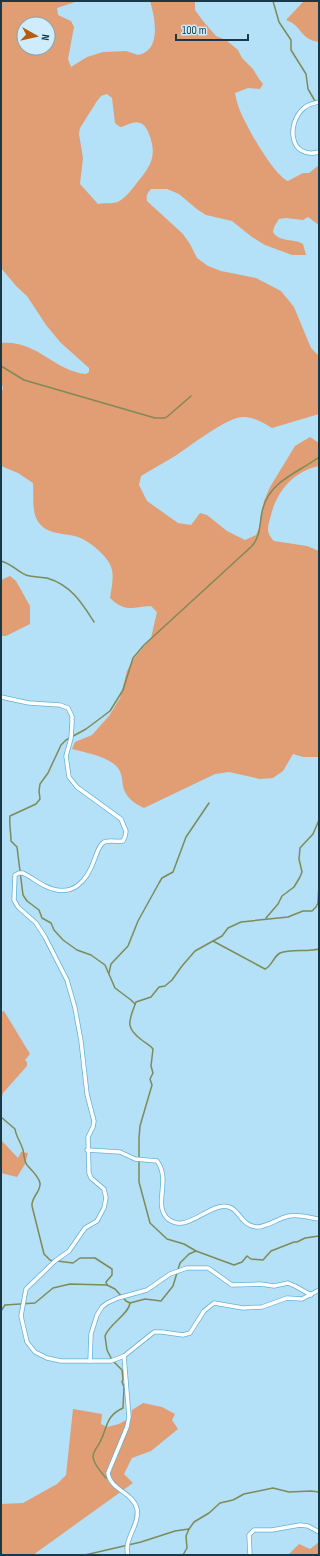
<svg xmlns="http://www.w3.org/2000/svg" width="320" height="1556" font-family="'Sofia Sans Condensed',sans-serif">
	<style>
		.green { fill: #e19d74; fill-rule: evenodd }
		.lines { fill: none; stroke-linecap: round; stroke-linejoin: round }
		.stream { stroke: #7e8a58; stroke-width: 1.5 }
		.minor-casing { stroke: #64b1d7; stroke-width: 5 }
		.minor { stroke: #fff; stroke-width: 3.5 }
	</style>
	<rect width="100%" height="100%" fill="#b4e1f8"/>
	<g class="green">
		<path d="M 1,1 L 78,1 L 57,8 L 58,15 L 71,21 L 74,27 L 68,59 L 71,67 L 87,57 L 103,52 L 126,51 L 138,55 C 141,54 145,53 147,51 C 160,41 154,14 150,1 L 195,1 L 195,10 L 203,21 L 216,36 L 226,40 L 238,50 L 242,58 L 253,69 L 259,79 L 263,84 L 260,89 L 248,88 L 235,93 C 236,98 237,103 239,108 C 244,123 274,176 288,181 L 303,173 L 309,173 L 319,165 L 319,225 L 308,217 L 303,220 L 286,218 L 279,219 L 274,227 L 273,232 C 280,243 294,238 303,244 L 306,255 L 292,255 L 265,245 L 252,237 L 232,221 L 206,215 L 198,210 L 179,194 L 167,189 L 151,189 C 147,193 146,196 147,201 L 183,234 L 190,244 L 197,258 L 208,266 L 221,271 L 256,278 L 281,291 L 294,307 L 311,348 L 319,356 L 319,414 L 272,428 C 264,423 254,417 244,417 C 228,416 189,447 175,456 C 164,463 152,469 141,476 L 139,485 L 147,501 L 178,523 L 191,525 L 200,513 L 207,515 L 227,531 L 245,540 L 256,535 L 259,528 L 264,501 L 270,487 L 295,446 L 310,437 L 319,443 L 319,466 C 294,471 277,491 271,515 C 268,527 265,531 274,541 L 307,546 L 319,551 L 319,757 L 303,757 L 293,754 L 283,771 L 273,778 L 260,779 L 229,772 L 215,774 L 144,808 C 135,804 125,797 123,786 C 122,779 122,774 118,768 C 108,756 86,753 72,749 L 75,742 L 92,735 L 109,716 L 120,698 L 127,671 L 132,661 L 151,638 L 157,612 L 151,606 C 132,607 126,613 110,598 C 111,590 114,579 112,570 C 110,558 90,541 78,537 C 66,533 48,535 39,523 C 31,513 34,495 33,483 L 18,473 L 1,466 L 1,398 L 3,387 L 1,384 L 1,343 C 38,340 53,371 86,374 L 89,372 L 89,368 L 61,343 L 46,325 L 27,296 L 17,287 L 1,268 ZM 24,24 L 48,24 L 48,48 L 24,48 ZM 107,94 L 112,98 L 115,123 L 120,127 C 127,126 133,120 140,123 C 144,124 148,130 149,134 C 158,157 150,167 136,184 C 132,189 127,196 121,200 C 115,205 105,202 98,204 L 80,184 L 83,158 L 79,134 L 80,128 L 97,101 L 101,96 Z"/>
		<path d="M 304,1 L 319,1 L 319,42 C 299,39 303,26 286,20 Z"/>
		<polygon points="10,576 16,581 30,606 30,624 6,636 1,636 1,580"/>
		<polygon points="4,1011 30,1054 25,1060 27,1062 27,1066 3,1093 1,1101 1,1012"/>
		<polygon points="1,1140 18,1158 21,1152 28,1153 25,1164 17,1177 1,1173"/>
		<polygon points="143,1403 162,1407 175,1414 172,1420 178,1429 151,1451 132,1458 124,1474 133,1483 33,1555 1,1555 1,1504 23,1503 57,1484 66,1475 73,1409 102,1414 101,1424 107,1427 119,1424 131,1417 132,1410"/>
		<polygon points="319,1542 319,1555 288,1555 299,1544 310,1549"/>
	</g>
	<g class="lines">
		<g class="stream">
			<polyline points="273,1 279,22 291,40 291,50 306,74 308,89 315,101"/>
			<polyline points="318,104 319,105"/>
			<polyline points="1,366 24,380 155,418 165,418 168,416 191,396"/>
			<path d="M 1,561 C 12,564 18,572 26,575 C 32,577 40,577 47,578 C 71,585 82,603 94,622"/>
			<path d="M 319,884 L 318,903 L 316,907 L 312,911 L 303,911 L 288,917 L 241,922 L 228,928 L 222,936 L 195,951 L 182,966 L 172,980 L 165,986 L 159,987 L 151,997 L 136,1002 C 129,1021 124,1027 143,1041 C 147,1044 150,1045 153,1049 L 151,1066 L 153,1073 L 150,1079 L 152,1085 L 140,1126 L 139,1138 L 139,1182 L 150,1223 L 167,1239 L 184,1244 L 196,1251 L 234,1265 L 242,1262 L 247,1256 L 251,1259 L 263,1260 L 271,1251 L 294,1242 L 297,1242 L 305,1238 L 319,1236"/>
			<polyline points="266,918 278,904 282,896 294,887 300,877 302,872 299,859 300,848 313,834 319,820"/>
			<path d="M 213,941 L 265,969 C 272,966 273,957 280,953 C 290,949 308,952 319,949"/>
			<polyline points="109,973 111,964 128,946 138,921 159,883 162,878 173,872 186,837 209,803"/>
			<path d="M 135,1004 L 131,1000 L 115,988 L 105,965 L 91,955 L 77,950 L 63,940 L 54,930 L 51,923 L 42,918 L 39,910 L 27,901 L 23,895 L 17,847 L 11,841 C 11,833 9,824 10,816 L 36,804 L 40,799 L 39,791 L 40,784 L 48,773 L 61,745 L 66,740 L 86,729 L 110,711 L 123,690 L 133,658 L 144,645 L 252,546 C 262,534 259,521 263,508 C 271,480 298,473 319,457"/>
			<path d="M 1,1117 L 15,1129 C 16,1137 21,1142 23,1150 C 24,1154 24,1161 27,1165 C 31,1170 38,1175 40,1183 C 41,1192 31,1197 32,1206 L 44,1254 L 50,1260 L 53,1261"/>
			<polyline points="57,1261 73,1263 80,1258 95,1258 112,1269 112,1275 106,1282 107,1285"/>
			<polyline points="1,1311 5,1305 35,1303 53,1288 70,1284 107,1285 115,1289 126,1301 130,1303 145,1299 161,1301 173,1286 180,1263 189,1254 196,1251"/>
			<path d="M 106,1478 C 101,1472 94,1465 93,1457 C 93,1450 99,1446 101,1440 C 108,1425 106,1416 123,1408 L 124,1387 L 122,1382 L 123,1379 L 122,1370 L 112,1360 L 107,1350 L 105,1336 C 109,1324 129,1314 130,1303"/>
			<polyline points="85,1555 141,1542 175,1531 189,1529"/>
			<polyline points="183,1555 187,1548 186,1536 189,1529 194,1522 209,1513 220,1503 233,1500 244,1494 273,1488 289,1492 311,1491 319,1492"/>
		</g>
		<g class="minor-casing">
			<g id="minor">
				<path d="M 319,102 C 314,103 308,104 304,108 C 286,123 289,160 319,152"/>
				<path d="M 1,697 L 29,703 L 60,705 L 68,708 L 72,716 L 72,723 L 71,738 L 66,756 L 69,777 L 77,787 L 121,819 L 126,831 L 125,837 L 123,841 C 117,842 110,840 104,842 C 99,845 97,853 95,858 C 87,882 72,899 45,886 C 37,882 31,877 23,873 L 19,873 L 15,875 L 14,900 L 18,907 L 36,923 L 45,937 L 67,980 L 75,1008 L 81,1041 L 87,1094 L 94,1121 L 93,1127 L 88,1137 L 89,1173 L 91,1178 L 104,1189 L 106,1198 L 104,1208 L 97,1221 L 85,1228 L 69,1251 L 55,1261 L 26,1289 L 21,1316 L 27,1342 L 35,1352 L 47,1358 L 61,1361 L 111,1361 L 124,1356 L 154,1332 L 162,1332 L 183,1335 L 190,1333 L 204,1311 L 214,1303 L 243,1308 L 262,1307 L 287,1298 L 302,1299 L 319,1290"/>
				<path d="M 87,1150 L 120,1152 L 135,1159 L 157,1161 C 171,1180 154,1202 166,1217 C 182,1234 202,1211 219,1207 C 240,1202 238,1226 257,1227 C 268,1227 278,1218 289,1216 C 298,1214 310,1218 319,1219"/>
				<path d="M 124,1356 L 129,1417 L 127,1427 L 108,1473 C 110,1490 133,1492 137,1509 C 140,1525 123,1540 128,1555"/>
				<polyline points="90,1361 91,1334 97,1315 102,1307 107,1303 118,1298 147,1290 170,1274 187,1268 208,1268 232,1285 260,1284 274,1286 288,1283 295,1286 311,1295"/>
				<polyline points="250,1555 249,1535 254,1530 272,1530 300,1525 308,1526 319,1532"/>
			</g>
		</g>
		<use href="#minor" class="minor"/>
	</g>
	<rect width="320" height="1556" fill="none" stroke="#193949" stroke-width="4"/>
	<g transform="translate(36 36) rotate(98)"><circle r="19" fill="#ceecfb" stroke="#86a4b4"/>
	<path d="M0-3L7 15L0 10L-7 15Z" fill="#b85a0b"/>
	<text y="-6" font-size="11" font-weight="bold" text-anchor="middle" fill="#193949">N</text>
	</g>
	<path d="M176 34v6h72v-6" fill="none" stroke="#193949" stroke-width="2"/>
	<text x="182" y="34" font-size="12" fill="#193949" stroke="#ceecfb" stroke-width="3" paint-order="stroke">100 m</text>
</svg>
